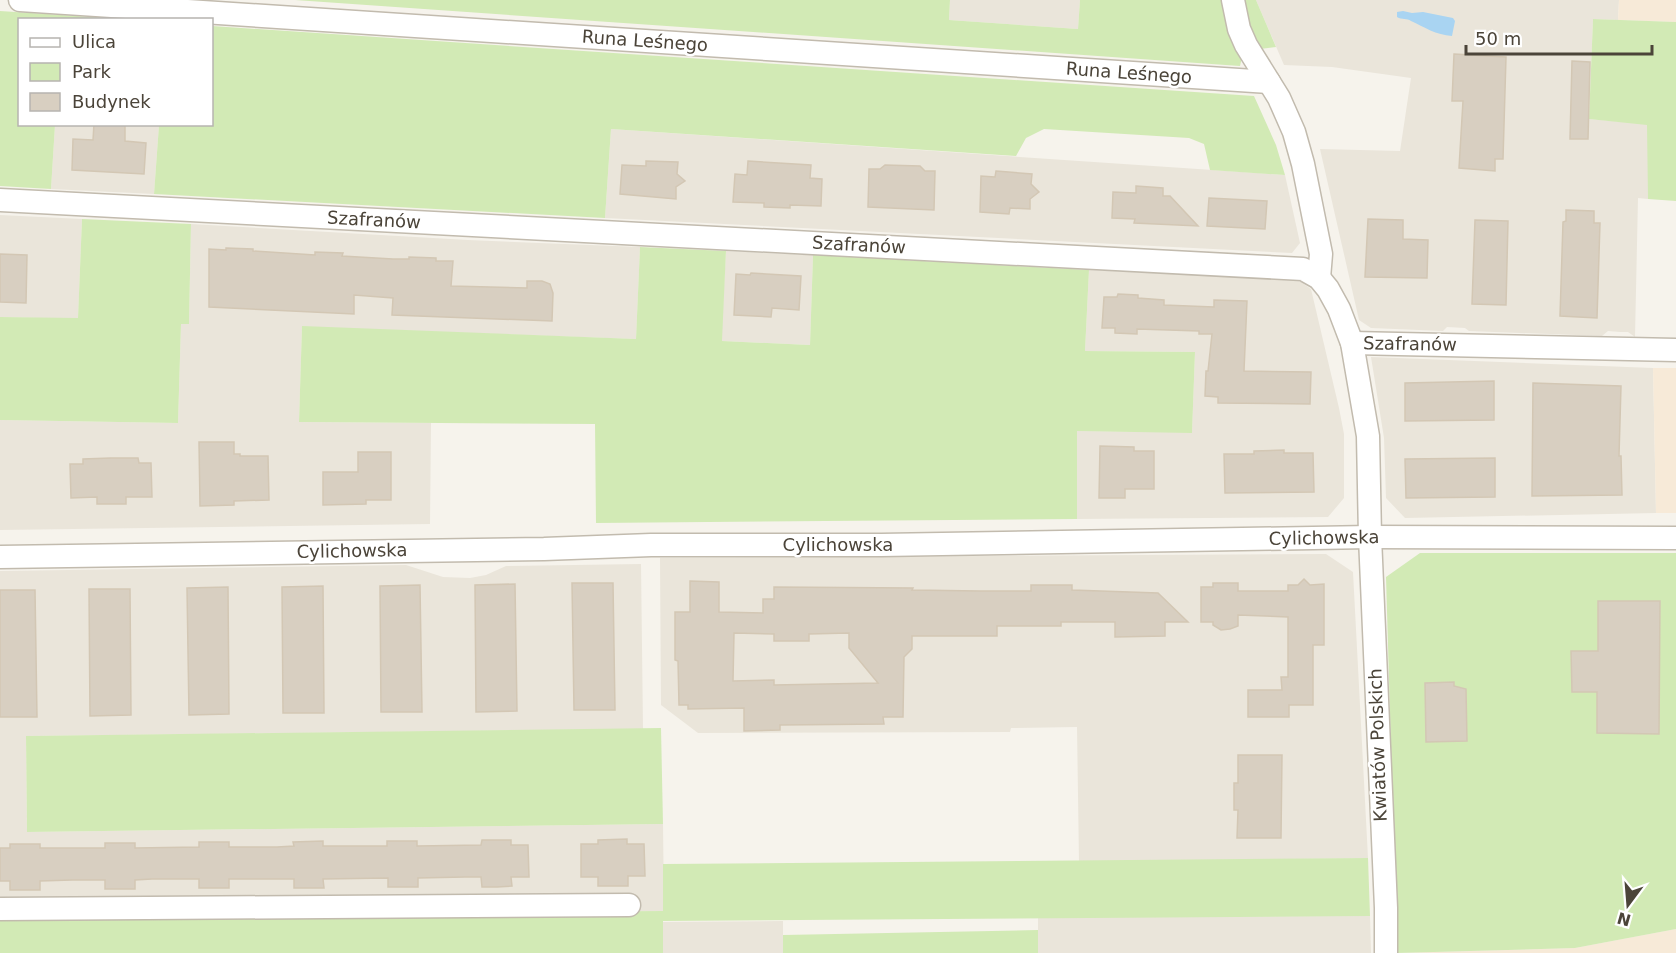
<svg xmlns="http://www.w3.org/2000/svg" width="1676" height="953" font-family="'DejaVu Sans',sans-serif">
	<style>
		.residential { fill: #eae5da }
		.commercial { fill: #f7ead8 }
		.green { fill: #d2eab5 }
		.water { fill: #a9d4f2 }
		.building { fill: #d8cfc1; stroke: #d3c7b4; stroke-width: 1.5; fill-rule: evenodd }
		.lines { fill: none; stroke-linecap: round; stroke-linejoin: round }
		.minor-casing { stroke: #c2bbae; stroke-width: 25 }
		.minor { stroke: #fff; stroke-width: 22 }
		.labels { text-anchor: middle; stroke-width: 5; stroke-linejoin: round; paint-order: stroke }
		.street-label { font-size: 18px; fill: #4b4439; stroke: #fff }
	</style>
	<rect width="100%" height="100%" fill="#f6f3ec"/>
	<g class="residential">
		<polygon points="950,0 1080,0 1078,29 949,20"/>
		<polygon points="1256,0 1619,0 1618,20 1593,19 1589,119 1648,124 1648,199 1638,198 1635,337 1628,332 1620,332 1608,331 1602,336 1469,331 1465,328 1447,327 1443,331 1371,328 1359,320 1320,149 1400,151 1411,78 1332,67 1284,65"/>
		<polygon points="55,125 159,125 154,194 51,189"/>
		<polygon points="611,129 1285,175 1300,243 1292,253 605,218"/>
		<polygon points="0,215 82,219 78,319 0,317"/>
		<polygon points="191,224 468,240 640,247 636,339 302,327 299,422 431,423 430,524 0,530 0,420 178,423 181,324 189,323"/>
		<polygon points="726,251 813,255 810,345 721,341"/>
		<polygon points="1089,270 1298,280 1311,289 1339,408 1344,434 1344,498 1328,517 1077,519 1077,431 1192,432 1195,352 1085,351"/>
		<polygon points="1371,357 1653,368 1656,513 1405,518 1386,498 1384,438"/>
		<polygon points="1326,554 1353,572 1368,858 1079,862 1077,727 1011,728 1010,732 698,733 661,705 660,558"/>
		<polygon points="641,564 643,729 26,736 27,832 663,824 664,911 0,915 0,571 406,565 443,577 470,578 486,575 506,566"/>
		<polygon points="1370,916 1371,953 1038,953 1038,917"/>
		<polygon points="783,921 783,953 663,953 663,922"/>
	</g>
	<g class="commercial">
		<polygon points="1619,0 1676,0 1676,22 1618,20"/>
		<polygon points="1653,368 1676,368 1676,513 1656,513"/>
		<polygon points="1676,929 1676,953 1400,953 1575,948"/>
	</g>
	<g class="green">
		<polygon points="295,0 950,0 949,20 1078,29 1080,0 1228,0 1242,57 1240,66"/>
		<polygon points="1240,0 1256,0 1276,47 1260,49 1248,30"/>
		<polygon points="0,11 123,19 20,20 20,124 55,125 51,189 0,186"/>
		<polygon points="1593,19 1676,22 1676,201 1648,199 1647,125 1589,119"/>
		<polygon points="212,26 1254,96 1276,145 1285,175 1210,170 1204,144 1189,138 1044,129 1026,138 1016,156 611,129 605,218 154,194 159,125 212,124"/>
		<polygon points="82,219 191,224 189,324 181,324 178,423 0,420 0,317 78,318"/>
		<polygon points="640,247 726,251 722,341 810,345 813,255 1089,270 1085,351 1195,352 1192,433 1077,431 1077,519 596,523 595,424 299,422 302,326 636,339"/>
		<polygon points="1420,553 1676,553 1676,929 1575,948 1397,953 1386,577"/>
		<polygon points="661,728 663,824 27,832 26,736"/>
		<polygon points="1368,858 1370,916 663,921 663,953 0,953 0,915 663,911 663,864"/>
		<polygon points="1038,930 1038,953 783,953 783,935"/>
	</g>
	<path class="water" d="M 1403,11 L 1412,13 L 1423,12 L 1453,18 L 1455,21 L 1452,36 C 1436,35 1424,27 1411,21 C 1407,18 1402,20 1397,17 L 1397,12 Z"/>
	<g class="building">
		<polygon points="1454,54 1506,57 1503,159 1495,159 1495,171 1459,168 1463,101 1452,101"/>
		<polygon points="1572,61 1590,62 1588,139 1570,139"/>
		<polygon points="94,124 125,124 125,141 146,143 144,174 72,170 73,139 93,140"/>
		<polygon points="646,161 678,162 677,174 685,181 676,187 676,199 620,194 622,165 646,166"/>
		<polygon points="748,161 811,165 810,178 822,179 821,206 790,205 790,208 764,207 764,203 733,202 735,174 747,175"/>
		<polygon points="885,165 920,166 925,171 935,171 934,210 868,207 869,169 880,169"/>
		<polygon points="996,171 1032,174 1031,184 1039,192 1030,199 1030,209 1010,208 1009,214 980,212 981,176 995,177"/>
		<polygon points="1136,186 1163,188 1163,196 1170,196 1198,226 1134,223 1135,219 1112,218 1113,192 1136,193"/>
		<polygon points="1209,198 1267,201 1265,229 1207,226"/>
		<polygon points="1566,210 1594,211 1594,223 1600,223 1597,318 1560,316 1563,222 1566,221"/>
		<polygon points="1368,219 1403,220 1403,239 1428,240 1427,278 1365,277"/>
		<polygon points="1475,220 1508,221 1506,305 1472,304"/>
		<polygon points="226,248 253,249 253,251 315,255 315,252 343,253 342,256 393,259 409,259 409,257 436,258 436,261 453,261 451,286 527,288 527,281 542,281 550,284 553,293 552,321 392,315 393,298 354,295 354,314 209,307 209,249 226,250"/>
		<polygon points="0,254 27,255 26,303 0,302"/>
		<polygon points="751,273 801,276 799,310 772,308 771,317 734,315 736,274 750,275"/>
		<polygon points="1118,294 1138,295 1138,298 1164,300 1164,305 1214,307 1214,300 1247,301 1244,371 1311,372 1310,404 1218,403 1218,397 1205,396 1206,371 1208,371 1212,334 1199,334 1199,331 1137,329 1137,334 1115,333 1115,328 1102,328 1104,297 1117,297"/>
		<polygon points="1494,381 1494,420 1405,421 1405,383"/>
		<polygon points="1533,383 1621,386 1619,456 1621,456 1622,495 1532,496"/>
		<polygon points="199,442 234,442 234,454 240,454 240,456 268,456 269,500 234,501 234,505 200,506"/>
		<polygon points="1100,446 1134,447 1134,451 1154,451 1154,489 1125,489 1125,498 1099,498"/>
		<polygon points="1284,450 1284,453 1313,453 1314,492 1225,493 1224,454 1254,454 1254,451"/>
		<polygon points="358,452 391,452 391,500 366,500 366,504 323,505 323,472 358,472"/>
		<polygon points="111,458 138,458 139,463 151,463 152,497 126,497 126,504 97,504 97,497 71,498 70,464 83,464 83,459"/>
		<polygon points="1495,458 1495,497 1406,498 1405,459"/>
		<polygon points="1304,579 1310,585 1324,584 1324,645 1313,645 1313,705 1289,705 1289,717 1248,717 1248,690 1282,690 1281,677 1288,677 1288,617 1238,615 1238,626 1230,629 1221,630 1213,625 1213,622 1201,622 1201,587 1213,587 1213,583 1238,583 1238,591 1288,591 1288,585 1298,585"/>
		<path d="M 690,581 L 719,582 L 719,612 L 763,613 L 763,599 L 774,599 L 774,587 L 913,588 L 912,590 L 980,591 L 1031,591 L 1031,585 L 1072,585 L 1072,590 L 1158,593 L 1188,622 L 1165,622 L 1165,636 L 1115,637 L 1115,622 L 1061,622 L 1061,626 L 997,626 L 997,636 L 912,636 L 912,649 L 904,657 L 903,717 L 883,717 L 884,724 L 780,725 L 780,730 L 744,731 L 744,708 L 688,709 L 688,705 L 679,705 L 678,661 L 675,660 L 675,612 L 690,612 ZM 734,633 L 774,634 L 774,641 L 809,641 L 809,634 L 849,633 L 849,648 L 878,683 L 774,685 L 774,680 L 733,681 Z"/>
		<polygon points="572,583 613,583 615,710 574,710"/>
		<polygon points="515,584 517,711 476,712 475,585"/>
		<polygon points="420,585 422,712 381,712 380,586"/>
		<polygon points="323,586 324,713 283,713 282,587"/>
		<polygon points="228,587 229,714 189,715 187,588"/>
		<polygon points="89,589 130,589 131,715 90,716"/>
		<polygon points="0,590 35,590 37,717 0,717"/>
		<polygon points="1598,601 1660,601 1659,734 1597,733 1597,692 1572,692 1571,651 1598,651"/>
		<polygon points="1454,682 1454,686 1466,689 1467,741 1426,742 1425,683"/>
		<polygon points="1238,755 1282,755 1281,838 1237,838 1238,810 1234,810 1234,783 1238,783"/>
		<polygon points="627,839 627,844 644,844 645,876 628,876 628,886 598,886 598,877 581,877 581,844 598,844 598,840"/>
		<polygon points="482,840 511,840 511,845 528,845 529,877 511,877 512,886 497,887 482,887 481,877 465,877 418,878 418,887 388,887 388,878 323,879 324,888 294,888 294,879 229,879 229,888 199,888 199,879 152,879 135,880 135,889 105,889 105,880 72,880 40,881 40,890 10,890 10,881 0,881 0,848 10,848 10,844 40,844 40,848 105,848 105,843 135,843 135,848 199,847 199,842 229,842 229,847 277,847 294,846 293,842 323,841 323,846 387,846 387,841 417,841 417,846 481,845"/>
	</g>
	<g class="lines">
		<g class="minor-casing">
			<g id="minor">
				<polyline points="20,0 1269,82"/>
				<polyline points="1233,0 1239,29 1246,45 1279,98 1294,132 1303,164 1321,254 1319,278"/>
				<polyline points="0,200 1303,269 1319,278 1328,289 1339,309 1352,343 1368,436 1370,537 1386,908 1386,953"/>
				<polyline points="1352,343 1676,350"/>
				<polyline points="0,557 544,549 651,545 881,545 1370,537 1676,538"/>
				<polyline points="0,909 629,905"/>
			</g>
		</g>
		<use href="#minor" class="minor"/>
	</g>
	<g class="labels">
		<g class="street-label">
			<text transform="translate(645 41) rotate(4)" y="6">Runa Leśnego</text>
			<text transform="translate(1129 73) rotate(4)" y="6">Runa Leśnego</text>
			<text transform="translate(374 220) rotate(3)" y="6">Szafranów</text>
			<text transform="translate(859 245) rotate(3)" y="6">Szafranów</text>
			<text transform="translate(1410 344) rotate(1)" y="6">Szafranów</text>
			<text transform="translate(1324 538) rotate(-1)" y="6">Cylichowska</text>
			<text x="838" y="551">Cylichowska</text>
			<text transform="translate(352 551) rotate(-1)" y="6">Cylichowska</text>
			<text transform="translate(1378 745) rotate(-92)" y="6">Kwiatów Polskich</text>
		</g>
	</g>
	<rect x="18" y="18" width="195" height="108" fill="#ffffff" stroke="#b7b4b0" stroke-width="1.5"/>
	<rect x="30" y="38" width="30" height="9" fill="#ffffff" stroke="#b7b4b0" stroke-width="1.5"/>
	<text x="72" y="48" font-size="18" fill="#4b4439">Ulica</text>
	<rect x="30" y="63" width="30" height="18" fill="#d2eab5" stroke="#b7b4b0" stroke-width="1.5"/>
	<text x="72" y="78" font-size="18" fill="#4b4439">Park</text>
	<rect x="30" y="93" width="30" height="18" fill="#d8cfc1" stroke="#b7b4b0" stroke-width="1.5"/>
	<text x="72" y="108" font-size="18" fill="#4b4439">Budynek</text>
	<g transform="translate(1628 905) rotate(196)" stroke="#ffffff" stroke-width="4.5" paint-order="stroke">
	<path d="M0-4.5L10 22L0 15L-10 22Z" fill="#4b4439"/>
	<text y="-9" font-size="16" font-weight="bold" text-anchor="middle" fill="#4b4439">N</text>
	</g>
	<path d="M1466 45v9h186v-9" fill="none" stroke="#4b4439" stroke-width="3"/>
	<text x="1475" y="45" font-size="18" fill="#4b4439" stroke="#ffffff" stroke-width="4.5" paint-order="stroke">50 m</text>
</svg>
